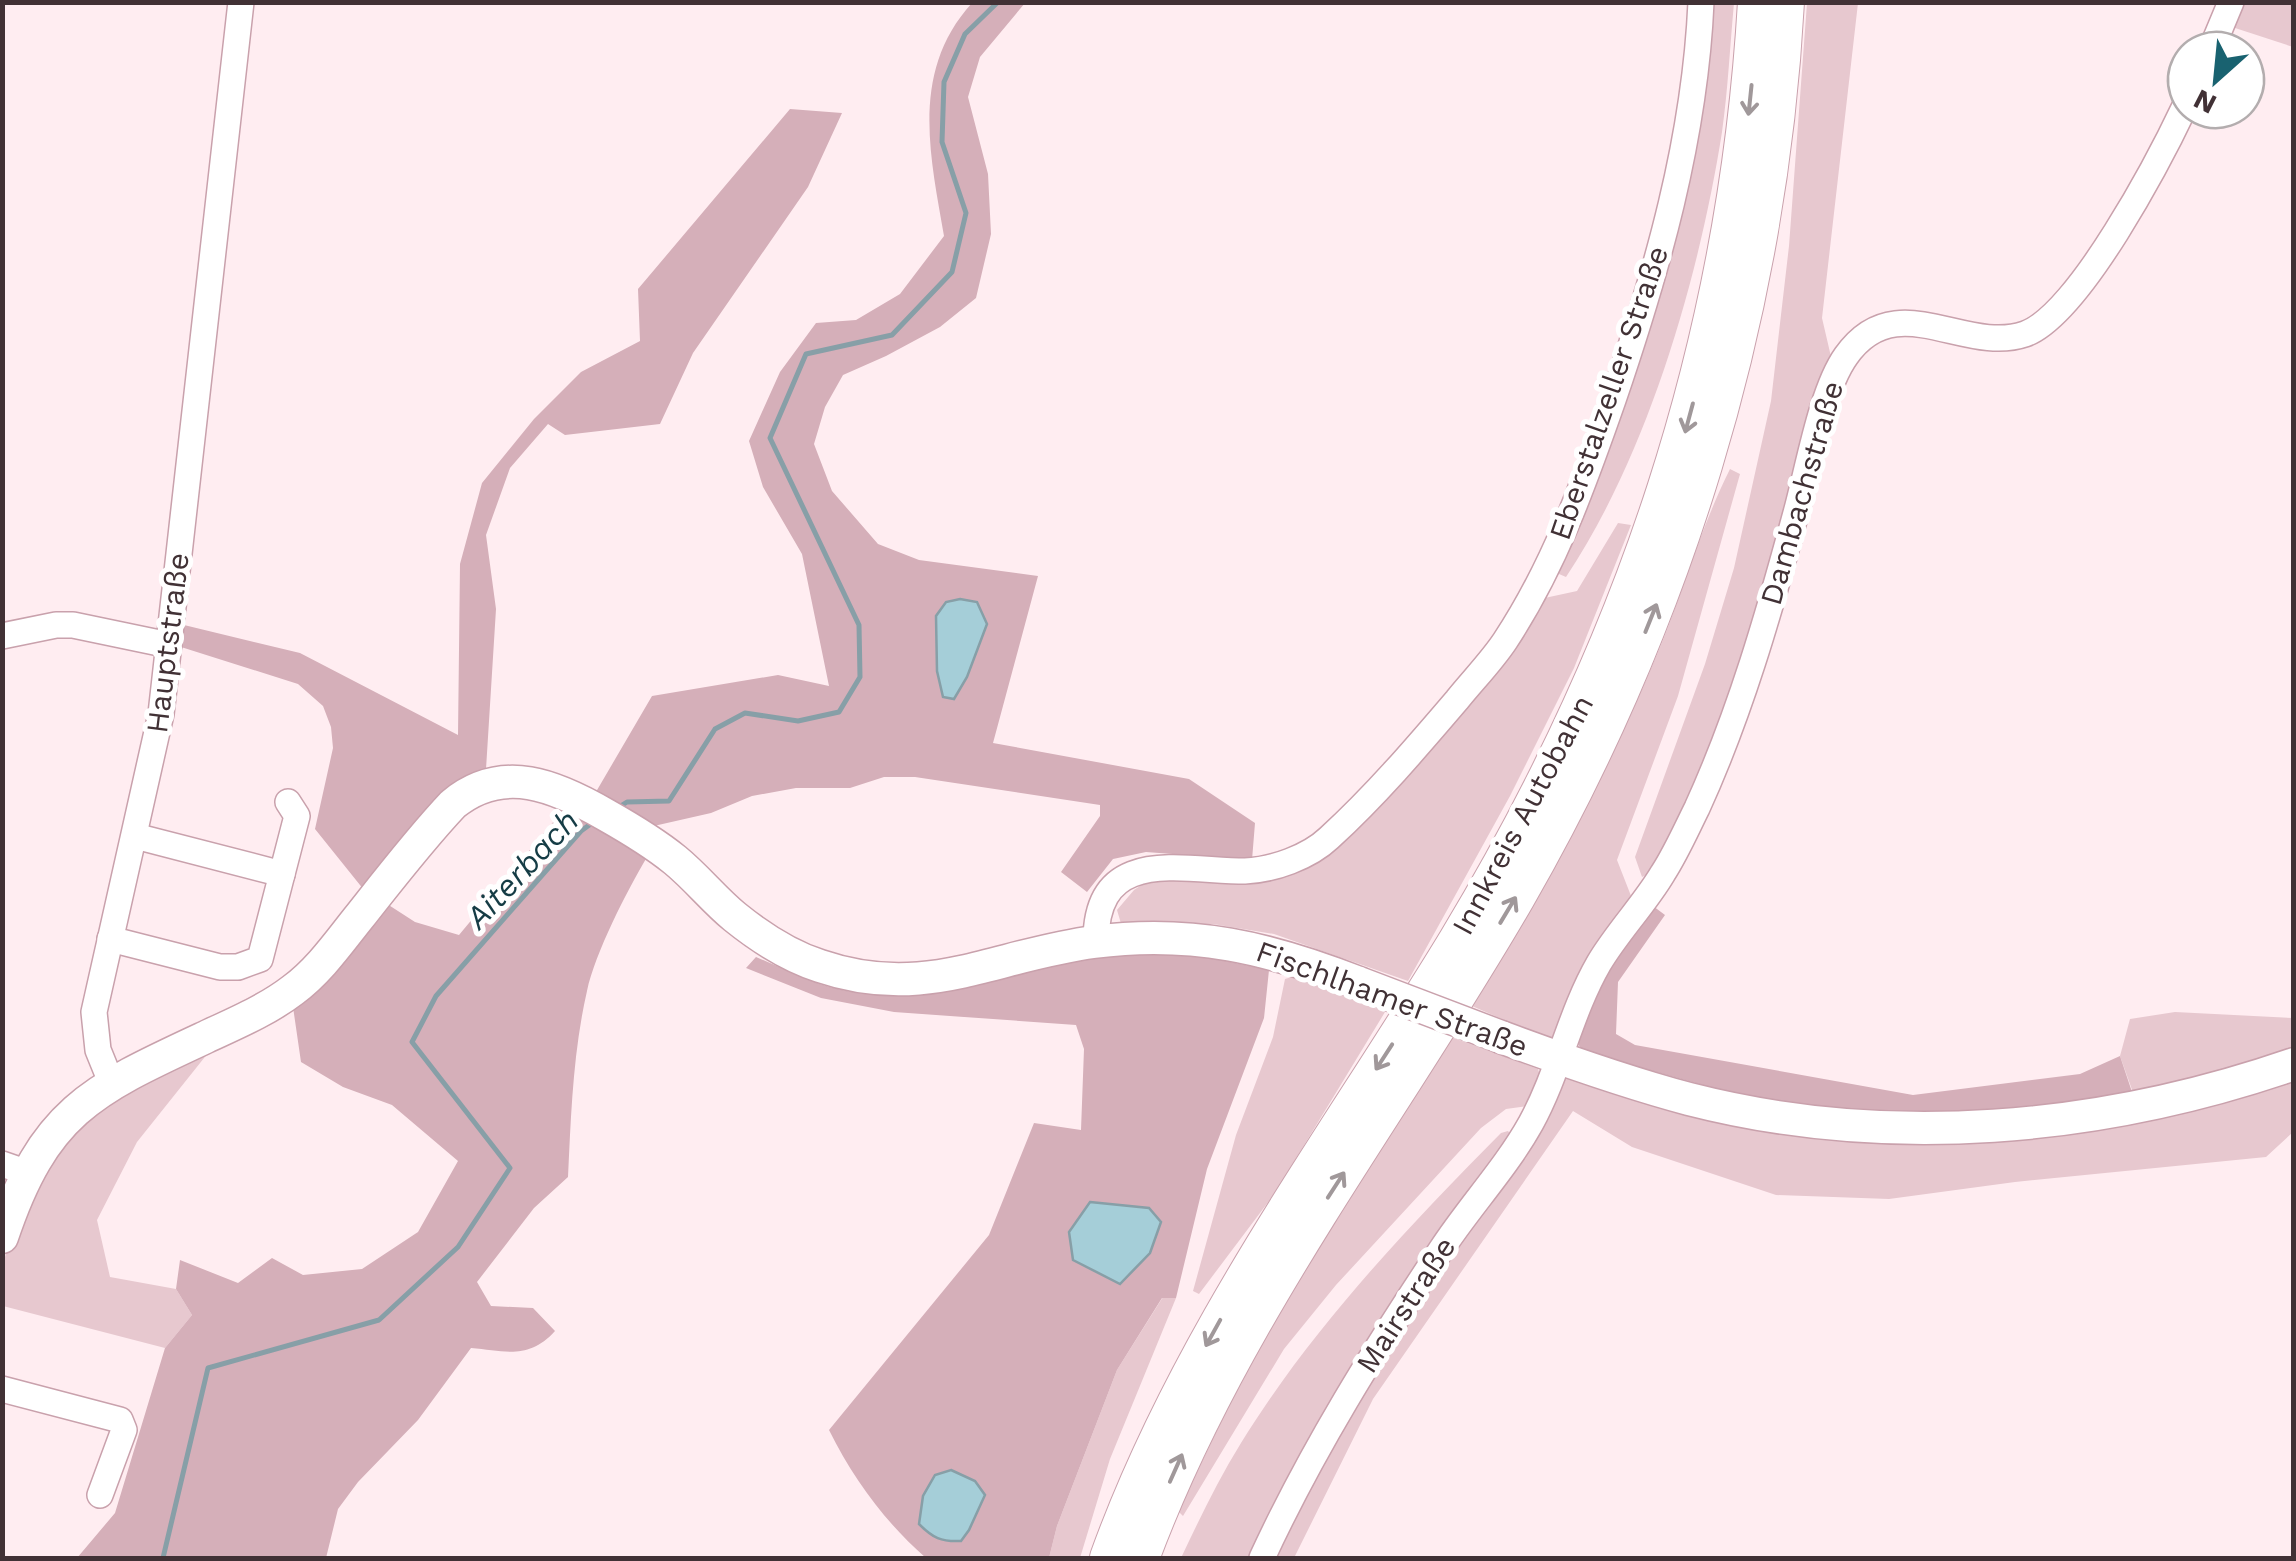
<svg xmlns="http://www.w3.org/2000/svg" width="2296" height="1561" font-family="'Work Sans',sans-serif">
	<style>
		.green { fill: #e7c8cf }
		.forest { fill: #d5afb9 }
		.water { fill: #a5ced8; stroke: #879fa7; stroke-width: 2.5 }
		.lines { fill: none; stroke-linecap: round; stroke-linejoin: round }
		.stream { stroke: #879fa7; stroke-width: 5 }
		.minor-casing { stroke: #c9a1ac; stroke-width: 28 }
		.major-casing { stroke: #c9a1ac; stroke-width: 35 }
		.highway-casing { stroke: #c9a1ac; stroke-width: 40 }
		.minor { stroke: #fff; stroke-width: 25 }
		.major { stroke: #fff; stroke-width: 32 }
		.highway { stroke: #fff; stroke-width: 38 }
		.major-bridge-casing { stroke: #c9a1ac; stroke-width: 35; stroke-linecap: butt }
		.major-bridge { stroke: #fff; stroke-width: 32 }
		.oneway { stroke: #a0989a }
		.labels { text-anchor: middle; stroke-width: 10; stroke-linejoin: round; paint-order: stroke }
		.street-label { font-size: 30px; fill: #413135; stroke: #fff }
		.water-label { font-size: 32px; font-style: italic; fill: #153c45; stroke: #fff }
	</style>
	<rect width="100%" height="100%" fill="#ffedf1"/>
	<g class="green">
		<path d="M 1710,3 L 1734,3 C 1730,45 1728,90 1722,132 C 1699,278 1648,454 1566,577 L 1552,571 L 1611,434 Z"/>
		<polygon points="1807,3 1858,3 1822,318 1832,361 1757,626 1710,756 1653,872 1642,877 1635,857 1705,664 1734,568 1771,401 1789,246"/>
		<polygon points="2237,3 2293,3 2293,47 2232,27"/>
		<path d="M 1730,469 L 1740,474 L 1678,696 L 1617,860 L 1633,901 L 1553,1041 L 1472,1006 C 1545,888 1611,767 1663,640 C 1686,582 1702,525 1730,469 Z"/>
		<polygon points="1618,523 1631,525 1574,668 1510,796 1408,981 1274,934 1213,924 1122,927 1117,910 1134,890 1164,870 1311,861 1377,809 1471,704 1540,599 1577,591"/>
		<polygon points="1295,976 1385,1012 1275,1193 1199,1294 1193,1291 1236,1135 1273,1037 1285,979"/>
		<polygon points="2175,1012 2293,1018 2293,1054 2136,1101 2120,1056 2130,1019"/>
		<polygon points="1451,1037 1538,1069 1542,1081 1535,1105 1506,1109 1481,1128 1336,1285 1284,1349 1183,1516 1178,1511 1233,1397 1302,1271"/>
		<polygon points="216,1043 137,1142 97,1220 110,1277 176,1289 192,1315 165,1348 3,1306 2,1267 19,1210 60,1136 114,1090"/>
		<polygon points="2293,1074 2293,1132 2266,1157 2015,1182 1889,1199 1776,1195 1632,1147 1573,1111 1373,1399 1294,1558 1266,1558 1359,1383 1566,1077 1822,1131"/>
		<path d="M 1508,1131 L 1513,1137 L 1252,1558 L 1181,1558 C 1199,1520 1218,1480 1241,1443 C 1312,1328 1406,1229 1501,1133 Z"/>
		<polygon points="1163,1297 1176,1298 1110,1459 1080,1558 1049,1558 1057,1526 1117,1370"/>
	</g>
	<g class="forest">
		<path d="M 972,3 L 1025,3 L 980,57 L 968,97 L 988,174 L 991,234 L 976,298 L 940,327 L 886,356 L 843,375 L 825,407 L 814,444 L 832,491 L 878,544 L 919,560 L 1038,576 L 993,743 L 1189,779 L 1255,823 L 1252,860 L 1146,852 L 1113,859 L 1087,892 L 1061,872 L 1100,816 L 1100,805 L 915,777 L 884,777 L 850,788 L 796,788 L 752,796 L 711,813 L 645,828 L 593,797 L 652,696 L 778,675 L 829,686 L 802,554 L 763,487 L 749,441 L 780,372 L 816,323 L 856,320 L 900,294 L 944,236 C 930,155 910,71 972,3 Z"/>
		<polygon points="790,109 842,113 808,187 693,353 660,424 565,435 548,424 510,468 486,535 496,609 486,769 453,787 364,890 315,829 333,748 331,727 323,706 298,684 181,647 184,625 300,653 458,735 460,564 482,483 534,419 581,372 640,341 638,289"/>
		<path d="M 569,803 L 647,857 C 627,891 595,953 587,991 C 573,1052 571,1115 568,1177 L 534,1208 L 477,1282 L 491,1306 L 533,1308 L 555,1331 C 529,1360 505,1351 471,1348 L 418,1420 L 358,1482 L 338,1509 L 326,1558 L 77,1558 L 115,1513 L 165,1348 L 192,1315 L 176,1289 L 180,1260 L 238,1283 L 272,1258 L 303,1275 L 362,1269 L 418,1232 L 458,1161 L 392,1105 L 343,1087 L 301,1062 L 293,1007 L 384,902 L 415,922 L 459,935 Z"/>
		<polygon points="1649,903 1665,915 1618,982 1616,1034 1635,1045 1913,1095 2080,1074 2120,1056 2135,1101 1888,1116 1763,1102 1582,1051 1575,1038 1602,969"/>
		<path d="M 1089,952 L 1188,953 L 1269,970 L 1264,1018 L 1207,1169 L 1176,1298 L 1162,1298 L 1117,1370 L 1057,1526 L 1049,1558 L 926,1558 C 885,1522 854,1480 829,1430 L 989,1235 L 1034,1123 L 1081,1130 L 1084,1049 L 1076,1025 L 894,1012 L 821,998 L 746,968 L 756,957 C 777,966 798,976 820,984 C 910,1014 1003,977 1089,952 Z"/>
	</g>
	<g class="water">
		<polygon points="960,599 977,602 987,624 967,677 954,699 943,697 937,671 936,616 946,602"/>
		<polygon points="1090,1202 1149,1208 1161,1222 1150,1253 1120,1284 1073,1260 1069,1232"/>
		<path d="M 951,1470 L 975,1481 L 985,1495 L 969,1530 L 961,1541 C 941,1542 933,1538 919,1524 L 923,1496 L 935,1475 Z"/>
	</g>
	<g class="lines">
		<g class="stream">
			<polyline points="619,807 627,802 669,801 715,729 745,713 798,721 839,712 860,677 859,625 770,438 806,354 892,335 952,272 966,213 942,142 944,82 965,34 998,2"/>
			<polyline points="163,1558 208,1368 379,1320 458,1247 510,1168 412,1042 436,996 581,831 592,823"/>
		</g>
		<g class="minor-casing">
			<g id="minor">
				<polyline points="2211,50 2231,2"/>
				<polyline points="2,636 56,625 73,625 169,645"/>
				<polyline points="135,836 282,874"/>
				<polyline points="110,939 220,967 238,967 260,959 297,816 288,802"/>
				<path d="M 1096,941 C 1096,845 1182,871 1245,871 C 1273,870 1309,857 1329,838 C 1375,796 1416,748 1457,700 C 1473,680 1491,662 1505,641 C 1554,567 1584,483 1613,400 C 1657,271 1695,139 1701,2"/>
				<polyline points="111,1082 98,1050 94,1012 161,714 241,2"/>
				<polyline points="2,1164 28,1173"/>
				<polyline points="2,1389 120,1420 124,1430 100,1495"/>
				<path d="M 1262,1558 C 1312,1450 1375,1349 1441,1250 C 1469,1207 1506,1168 1531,1123 C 1559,1072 1570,1013 1599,963 C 1618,931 1644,905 1663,873 C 1676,853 1686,830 1697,808 C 1740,714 1769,613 1796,513 C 1808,470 1821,391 1846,356 C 1896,285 1964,355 2025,334 C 2079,315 2161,157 2186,104"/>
			</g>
		</g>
		<g class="major-casing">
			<g id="major">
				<path d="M 1501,1037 C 1563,1060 1625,1082 1689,1099 C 1888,1150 2100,1131 2294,1064"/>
				<path d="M 2,1237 C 44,1111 92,1090 206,1037 C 236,1023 267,1010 293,990 C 320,970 339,942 360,916 C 390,878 420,839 453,804 C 503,763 556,786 606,815 C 629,828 654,843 675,860 C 697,878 714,900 735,917 C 761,938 789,956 820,966 C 925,1002 994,955 1094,942 C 1191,929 1270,948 1359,983"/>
			</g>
		</g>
		<g class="highway-casing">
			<g id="highway">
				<path d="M 1109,1558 C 1190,1333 1335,1143 1458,940 C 1634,648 1737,344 1757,2"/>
				<path d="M 1140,1558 C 1229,1318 1389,1117 1516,897 C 1673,624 1768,317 1785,2"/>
			</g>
		</g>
		<use href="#minor" class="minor"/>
		<use href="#major" class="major"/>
		<use href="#highway" class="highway"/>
		<g class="major-bridge-casing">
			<polyline id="major-bridge" points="1359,983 1501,1037"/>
		</g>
		<use href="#major-bridge" class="major-bridge"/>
	</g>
	<defs><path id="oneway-shaft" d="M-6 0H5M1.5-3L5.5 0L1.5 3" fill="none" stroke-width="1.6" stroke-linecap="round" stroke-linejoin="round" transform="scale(2.5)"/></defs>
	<g class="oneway">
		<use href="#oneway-shaft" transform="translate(1750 100) rotate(96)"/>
		<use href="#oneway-shaft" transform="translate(1689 418) rotate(105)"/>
		<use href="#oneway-shaft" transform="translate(1651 618) rotate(-68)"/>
		<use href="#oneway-shaft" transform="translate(1508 910) rotate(-59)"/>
		<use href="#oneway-shaft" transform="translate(1384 1057) rotate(123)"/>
		<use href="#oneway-shaft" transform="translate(1336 1185) rotate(-57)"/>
		<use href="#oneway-shaft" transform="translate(1213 1333) rotate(119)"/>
		<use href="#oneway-shaft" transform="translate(1176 1468) rotate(-66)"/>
	</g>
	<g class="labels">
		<g class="street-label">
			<text transform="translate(1609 393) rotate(-71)" y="10">Eberstalzeller Straße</text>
			<text transform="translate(1802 493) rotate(-74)" y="10">Dambachstraße</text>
			<text transform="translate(168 643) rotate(-83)" y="10">Hauptstraße</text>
			<text transform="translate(1523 815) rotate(-62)" y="10">Innkreis Autobahn</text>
			<text transform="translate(1392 999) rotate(20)" y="10">Fischlhamer Straße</text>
			<text transform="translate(1406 1305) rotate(-57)" y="10">Mairstraße</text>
		</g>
		<g class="water-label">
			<text transform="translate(522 869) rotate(-47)" y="11">Aiterbach</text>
		</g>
	</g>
	<rect width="2296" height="1561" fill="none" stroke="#413135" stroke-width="10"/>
	<g transform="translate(2216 80) rotate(207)"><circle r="48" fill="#ffffff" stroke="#b3adae" stroke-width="2.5"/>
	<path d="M0-8L18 38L0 25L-18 38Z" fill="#196270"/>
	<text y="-15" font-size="28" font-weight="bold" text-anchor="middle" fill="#413135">N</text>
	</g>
</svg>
